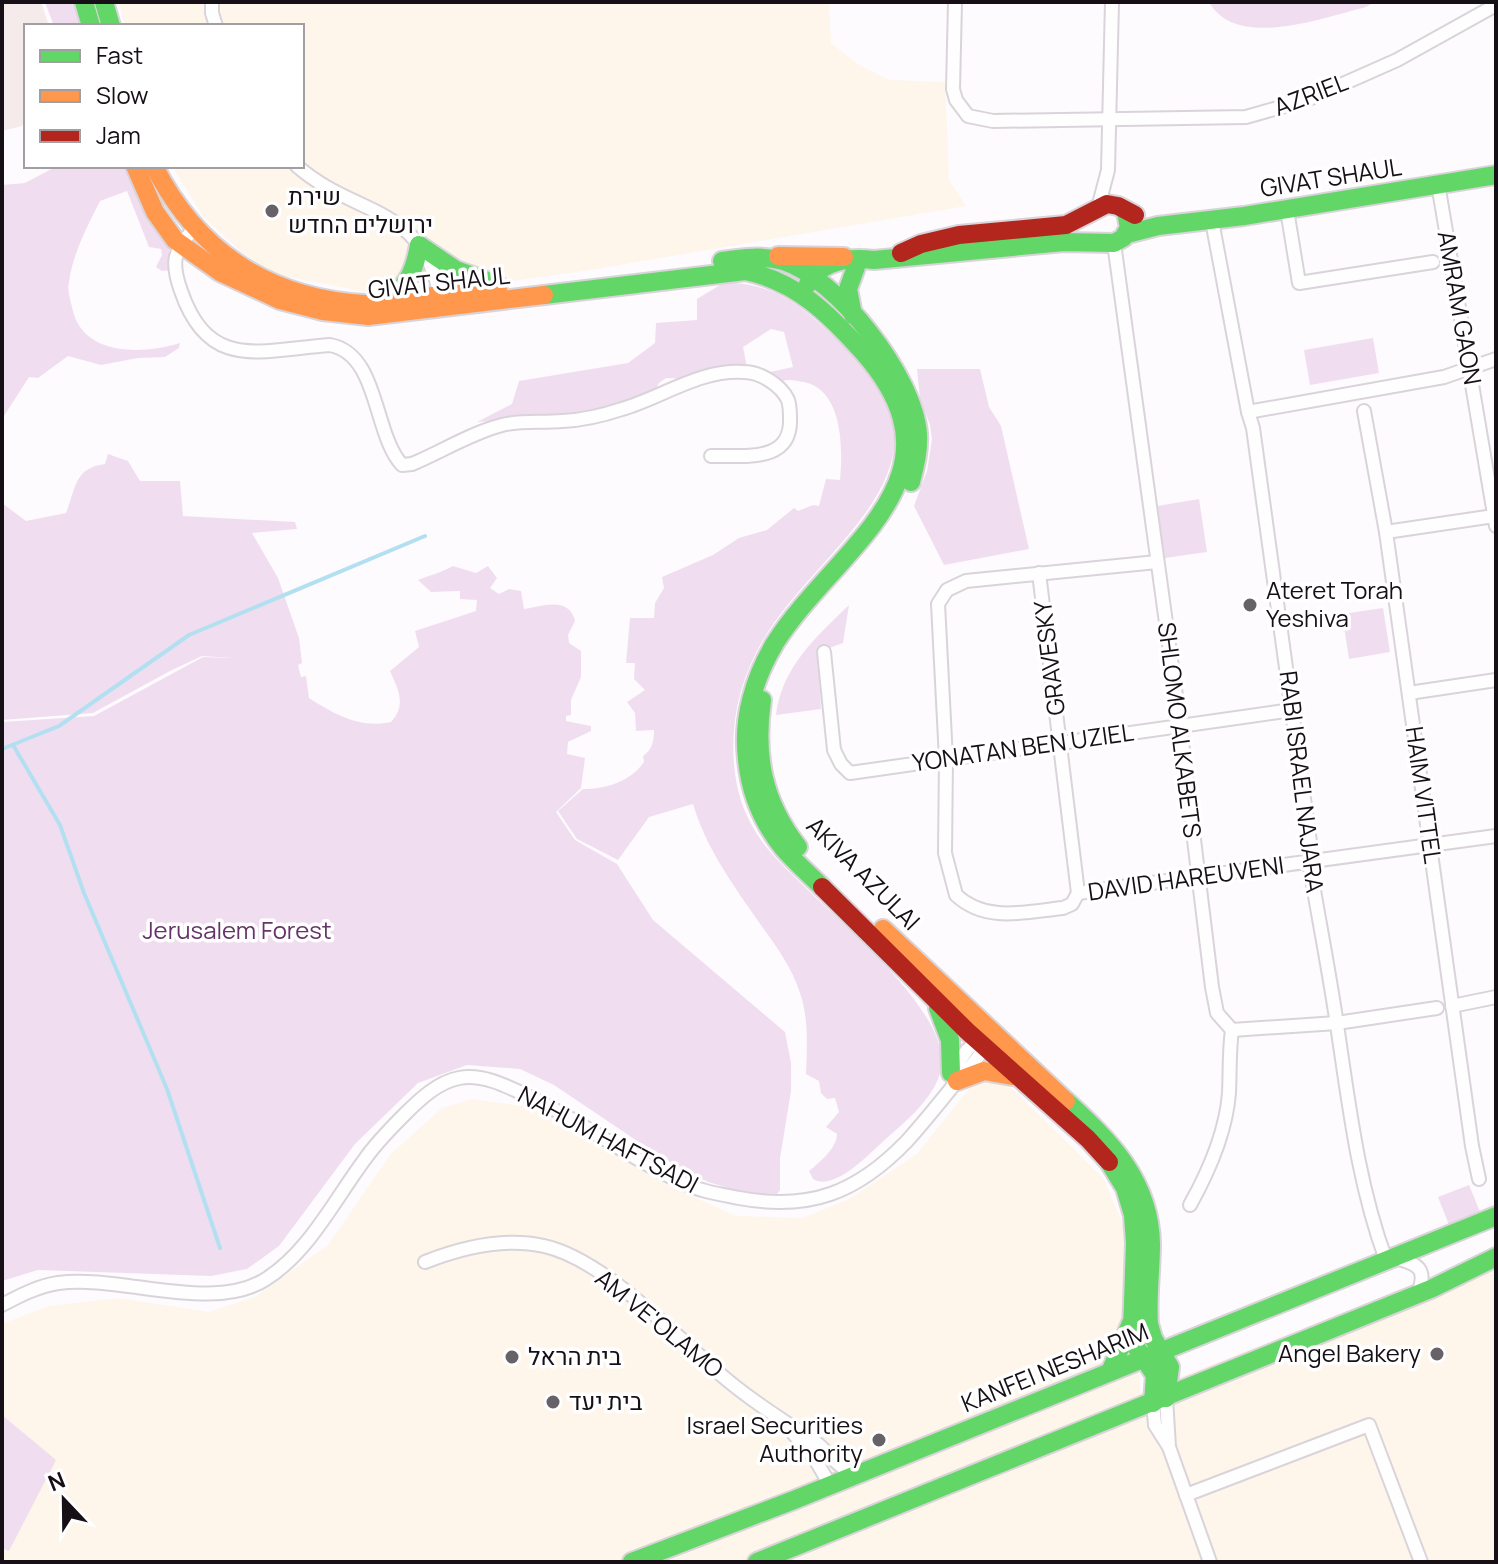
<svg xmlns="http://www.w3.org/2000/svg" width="1498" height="1564" font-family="Manrope,Heebo,sans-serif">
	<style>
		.industrial { fill: #fef5eb }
		.medical { fill: #f5ebea }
		.green { fill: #f0def0 }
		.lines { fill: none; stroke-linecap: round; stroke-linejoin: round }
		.stream { stroke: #b3e0f1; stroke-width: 4 }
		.street-casing { stroke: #d9d4d9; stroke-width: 16 }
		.fast-casing { stroke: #d9d4d9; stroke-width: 22 }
		.slow-casing { stroke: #d9d4d9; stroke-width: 22 }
		.jam-casing { stroke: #d9d4d9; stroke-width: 22 }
		.street { stroke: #fffeff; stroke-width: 12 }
		.fast { stroke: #63d668; stroke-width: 18 }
		.slow { stroke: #ff974d; stroke-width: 18 }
		.jam { stroke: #b3261e; stroke-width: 18 }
		.poi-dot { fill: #676267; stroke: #fff; stroke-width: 3 }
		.labels { text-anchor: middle; stroke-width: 7; stroke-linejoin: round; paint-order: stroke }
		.street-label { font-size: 24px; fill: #161016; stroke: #fff }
		.poi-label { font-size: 24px; fill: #161016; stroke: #fff; text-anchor: start }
		.park-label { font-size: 24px; fill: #653368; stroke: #fff }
	</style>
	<rect width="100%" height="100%" fill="#fdfbfd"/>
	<g class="industrial">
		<polygon points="119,2 829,2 831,43 859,65 889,80 945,82 949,180 966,206 584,271 419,294 362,291 273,274 241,252 203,216 172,166 302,166 302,26 125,26"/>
		<polygon points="988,1065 1103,1178 1127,1234 1140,1393 1496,1252 1496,1562 2,1562 2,1324 48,1306 119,1298 208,1312 255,1297 328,1245 390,1155 442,1108 472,1099 542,1109 659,1181 736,1216 803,1218 849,1199 917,1154"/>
	</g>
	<polygon class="medical" points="2,2 41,2 48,23 48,26 26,26 26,122 22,126 2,131"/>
	<g class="green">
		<polygon points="45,2 74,2 85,26 54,26"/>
		<path d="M 1209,2 L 1374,2 L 1366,7 C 1325,17 1236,51 1209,2 Z"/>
		<path d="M 57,166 L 127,166 L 168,241 L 171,270 L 162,271 L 156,267 L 162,255 L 161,249 L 149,247 L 127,191 L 100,201 C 87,227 73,253 69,282 C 67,290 70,299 72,307 C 81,356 141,355 180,343 L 179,348 L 165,357 L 138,358 L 101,365 L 68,356 L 38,378 L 29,377 L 2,419 L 2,185 L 25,183 Z"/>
		<path d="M 735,283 C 784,287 807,312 842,344 C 975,463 821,542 763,640 C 739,681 729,726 735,773 C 738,798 747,820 761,840 C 797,892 960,1006 940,1073 C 932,1102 900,1126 878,1146 C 864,1159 833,1191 813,1179 L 809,1171 C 819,1163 837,1148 837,1134 L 826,1127 L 839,1112 L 835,1098 L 827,1099 L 821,1093 L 819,1081 L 806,1074 C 807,1047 809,1020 800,993 C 790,961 768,936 749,908 C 727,876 704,842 693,804 L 649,817 L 618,860 L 577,839 L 558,811 L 583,789 C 606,789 630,782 644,762 L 643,756 C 652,750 654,741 654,730 L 636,731 L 635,713 L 627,702 L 645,690 L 634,679 L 635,663 L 626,663 L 630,618 L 654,618 L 655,603 L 664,588 L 662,577 L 713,555 L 739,538 L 767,530 L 794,508 L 798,511 L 813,505 L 819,506 L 826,479 L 840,480 C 843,449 843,390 804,382 C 795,381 789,378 780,382 L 770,372 L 793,367 L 784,332 L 771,329 L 743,347 L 747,367 L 686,379 L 666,378 L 659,383 L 652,395 L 616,406 L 562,417 L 477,422 L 512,404 L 519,381 L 628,363 L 655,343 L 656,323 L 697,320 L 697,299 L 720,285 Z"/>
		<polygon points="1373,338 1379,373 1310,385 1304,350"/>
		<polygon points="917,369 980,369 989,407 1001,426 1029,549 944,565 914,506 927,471 932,439 930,425 920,398"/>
		<path d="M 108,454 L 128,461 L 140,481 L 180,481 L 183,516 L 295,522 L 297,529 L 252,533 L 278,578 L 299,638 L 302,663 L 298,665 L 301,677 L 306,676 L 309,698 C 334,714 360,729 391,722 C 407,705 398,689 390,671 L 419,647 L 415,631 L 476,611 L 477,600 L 460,599 L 460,591 L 431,592 L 418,580 C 430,575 443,572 453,566 L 476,573 L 488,566 L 497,578 L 490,588 L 499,594 L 509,589 L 521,591 L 524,609 C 543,606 569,596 575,621 L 568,635 L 569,643 L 581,651 L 581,677 L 571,700 L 571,715 L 566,716 L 566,721 L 591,726 L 591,731 L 568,742 L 567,754 L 585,758 L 581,788 L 556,812 L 575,840 L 617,864 L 653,920 L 785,1032 L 791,1063 L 791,1091 L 780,1158 L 780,1190 L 777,1194 L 746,1193 L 708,1182 L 664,1159 L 554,1085 L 520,1069 L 467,1065 L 418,1083 L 355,1144 L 279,1246 L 247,1269 L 211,1276 L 38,1270 L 2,1281 L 2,722 L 94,716 L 203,657 L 232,658 L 202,656 L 170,671 L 93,713 L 2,720 L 2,503 L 26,521 L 66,513 C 76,488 74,468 105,464 Z"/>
		<polygon points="1199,499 1207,552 1165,558 1157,506"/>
		<path d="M 849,605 L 843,643 L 818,652 L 821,709 L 776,715 C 782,667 816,637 849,605 Z"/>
		<polygon points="1383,608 1390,652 1349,659 1342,614"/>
		<polygon points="1469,1185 1480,1212 1449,1225 1438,1197"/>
		<polygon points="2,1415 56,1460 9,1551 2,1548"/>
	</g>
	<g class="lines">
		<g class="stream">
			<polyline points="13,745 60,825 84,893 167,1089 220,1248"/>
			<polyline points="2,749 59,726 189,635 425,536"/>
		</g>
		<g class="street-casing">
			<g id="street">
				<polyline points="212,2 212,13 216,26"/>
				<polyline points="955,2 953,89 956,100 968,116 993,121 1246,117 1309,99 1397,60 1496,5"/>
				<path d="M 297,166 C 356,218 425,203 441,302"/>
				<polyline points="1438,184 1496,526"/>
				<polyline points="1098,208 1108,170 1112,2"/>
				<polyline points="1287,210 1299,283 1433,262"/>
				<path d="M 1212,221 L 1248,412 L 1253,428 L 1310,842 L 1309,861 C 1318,916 1329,970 1337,1025 C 1349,1105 1358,1184 1386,1260"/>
				<path d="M 193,230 C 173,251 171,263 181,291 C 209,372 260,350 330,345 C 379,354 373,433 402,465 L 412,464 C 441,452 471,433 502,425 C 521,420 542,423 563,421 C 582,420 604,415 622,409 C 663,397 700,369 744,372 C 760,372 781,385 788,400 C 790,406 790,412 790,418 C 792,464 743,455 711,456"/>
				<polyline points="1114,243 1180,725 1212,987 1217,1013 1232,1030"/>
				<polyline points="1364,411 1386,532 1472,1146 1479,1179"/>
				<polyline points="1248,412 1444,377 1496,359"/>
				<polyline points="1386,532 1494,516"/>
				<polyline points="1039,573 1078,893"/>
				<polyline points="824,652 834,750 841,764 850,773 1292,710"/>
				<polyline points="1409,693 1496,680"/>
				<path d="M 1078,893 L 1072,904 L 1063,908 C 1025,912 986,923 956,895 L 945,853 L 946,759 L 938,604 L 947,590 L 966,581 L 1157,562"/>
				<polyline points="1078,893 1496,836"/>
				<polyline points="1452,1006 1496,997"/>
				<polyline points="1232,1030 1337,1023 1437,1008"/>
				<polyline points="951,1073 967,1050 983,1036"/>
				<path d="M 1190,1205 C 1209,1171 1226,1132 1229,1093 C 1230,1072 1229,1051 1232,1030"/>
				<path d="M 1396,1258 C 1417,1264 1428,1268 1418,1293"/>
				<path d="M 425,1262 C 463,1247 504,1237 544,1246 C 603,1259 674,1334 720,1374 C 749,1399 782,1420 814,1441 C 828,1451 839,1470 856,1474"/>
				<path d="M 2,1305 C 19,1296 38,1286 58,1283 C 119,1274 213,1314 266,1279 C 309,1252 335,1199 365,1159 C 376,1143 391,1128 405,1114 C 420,1099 438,1082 459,1078 C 485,1073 512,1089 534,1099 C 585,1123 630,1159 681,1182 C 699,1191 719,1194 739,1198 C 810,1211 857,1193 907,1141 C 924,1122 941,1101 957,1081 C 967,1069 981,1057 987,1043"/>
				<polyline points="1166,1398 1169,1447"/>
				<polyline points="1153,1403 1155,1425 1169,1447 1210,1562"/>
				<polyline points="793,1433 815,1459 830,1485"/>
				<polyline points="1186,1495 1369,1425 1421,1562"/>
			</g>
		</g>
		<g class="fast-casing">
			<g id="fast">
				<polyline points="84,2 91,26"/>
				<polyline points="104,2 111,26"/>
				<polyline points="1127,234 1158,226 1244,216 1496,175"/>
				<polyline points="419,245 456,270 498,285"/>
				<path d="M 722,261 C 742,258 763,255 783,261 C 837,278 914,377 918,434 C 919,451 915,466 911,482"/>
				<path d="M 808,284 C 822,260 849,257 874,260 L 1064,242 L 1114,243 L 1123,238 L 1129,228 L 1126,212"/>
				<path d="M 544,295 L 745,271 C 796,281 829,314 863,352 C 974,478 838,545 775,643 C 754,678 742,719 747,759 C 750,792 763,823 783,848 C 795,862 809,874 822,887"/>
				<path d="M 385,300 C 408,288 415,269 419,245"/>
				<polyline points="853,315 848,289 856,267"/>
				<path d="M 762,700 C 754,756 763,802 798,847"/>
				<polyline points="938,1008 950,1040 951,1073"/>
				<path d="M 1066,1101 C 1110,1141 1150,1181 1151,1244 C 1151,1271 1147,1297 1149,1324 L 1153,1338 L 1170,1367 L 1166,1398"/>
				<polyline points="1109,1162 1125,1188 1133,1215 1135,1243 1132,1332 1136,1347 1155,1375 1153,1403"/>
				<polyline points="1110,1372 1131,1323"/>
				<polyline points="632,1562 794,1500 1496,1216"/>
				<polyline points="757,1562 1433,1288 1496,1257"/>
			</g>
		</g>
		<g class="slow-casing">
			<g id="slow">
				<polyline points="135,166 155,212 175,240 220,272 280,300 323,311 368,316 544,295"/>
				<path d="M 154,166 C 197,251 268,298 364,304 C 378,304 393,301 406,299 C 437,296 467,292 498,289"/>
				<polyline points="778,256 844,257"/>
				<polyline points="883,929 1066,1101"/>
				<polyline points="957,1081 984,1071 1012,1076"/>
			</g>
		</g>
		<g class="jam-casing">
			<g id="jam">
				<polyline points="901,253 921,244 959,235 1066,225 1107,204 1118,206 1135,215"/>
				<polyline points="822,887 967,1031 1088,1139 1109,1162"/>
			</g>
		</g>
		<use href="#street" class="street"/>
		<use href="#fast" class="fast"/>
		<use href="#slow" class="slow"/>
		<use href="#jam" class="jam"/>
	</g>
	<g class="poi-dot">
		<circle cx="272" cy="211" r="8"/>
		<circle cx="1250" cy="605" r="8"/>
		<circle cx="1437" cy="1354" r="8"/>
		<circle cx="512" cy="1357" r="8"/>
		<circle cx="553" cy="1402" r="8"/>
		<circle cx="879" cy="1440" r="8"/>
	</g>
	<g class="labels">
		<g class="street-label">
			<text transform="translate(1311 95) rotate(-21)" y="8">AZRIEL</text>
			<text transform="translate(1331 178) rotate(-9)" y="8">GIVAT SHAUL</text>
			<text transform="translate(439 283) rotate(-6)" y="8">GIVAT SHAUL</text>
			<text transform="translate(1459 308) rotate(80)" y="8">AMRAM GAON</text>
			<text transform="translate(1050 658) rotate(-97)" y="8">GRAVESKY</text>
			<text transform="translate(1179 730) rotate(83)" y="8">SHLOMO ALKABETS</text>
			<text transform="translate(1023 748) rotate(-8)" y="8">YONATAN BEN UZIEL</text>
			<text transform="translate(1301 782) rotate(83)" y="8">RABI ISRAEL NAJARA</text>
			<text transform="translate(1423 795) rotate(82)" y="8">HAIM VITTEL</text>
			<text transform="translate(863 874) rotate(45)" y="8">AKIVA AZULAI</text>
			<text transform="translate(1186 879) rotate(-8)" y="8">DAVID HAREUVENI</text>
			<text transform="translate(608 1140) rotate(28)" y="8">NAHUM HAFTSADI</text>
			<text transform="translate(659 1324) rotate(39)" y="8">AM VE'OLAMO</text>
			<text transform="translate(1055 1368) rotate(-22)" y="8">KANFEI NESHARIM</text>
		</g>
		<g class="poi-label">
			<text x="288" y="205">שירת<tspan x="288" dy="28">ירושלים החדש</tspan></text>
			<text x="1266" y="599">Ateret Torah<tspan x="1266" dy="28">Yeshiva</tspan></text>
			<text x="1421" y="1362" text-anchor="end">Angel Bakery</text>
			<text x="528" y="1365">בית הראל</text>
			<text x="569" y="1410">בית יעד</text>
			<text x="863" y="1434" text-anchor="end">Israel Securities<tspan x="863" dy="28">Authority</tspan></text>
		</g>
		<g class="park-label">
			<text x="237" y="939">Jerusalem Forest</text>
		</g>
	</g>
	<rect width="1498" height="1564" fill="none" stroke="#161016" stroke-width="8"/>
	<rect x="24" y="24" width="280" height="144" fill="#ffffff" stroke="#a29fa2" stroke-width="2"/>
	<rect x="40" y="50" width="40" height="12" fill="#63d668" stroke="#a29fa2" stroke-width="2"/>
	<text x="96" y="64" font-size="24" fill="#161016">Fast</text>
	<rect x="40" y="90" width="40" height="12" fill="#ff974d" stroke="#a29fa2" stroke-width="2"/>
	<text x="96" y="104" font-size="24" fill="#161016">Slow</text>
	<rect x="40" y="130" width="40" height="12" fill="#b3261e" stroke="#a29fa2" stroke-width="2"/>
	<text x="96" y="144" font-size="24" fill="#161016">Jam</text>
	<g transform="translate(64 1500) rotate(338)" stroke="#ffffff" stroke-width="6" paint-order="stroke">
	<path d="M0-6L14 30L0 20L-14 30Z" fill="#161016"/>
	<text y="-12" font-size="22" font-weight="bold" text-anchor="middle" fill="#161016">N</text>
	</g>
</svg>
